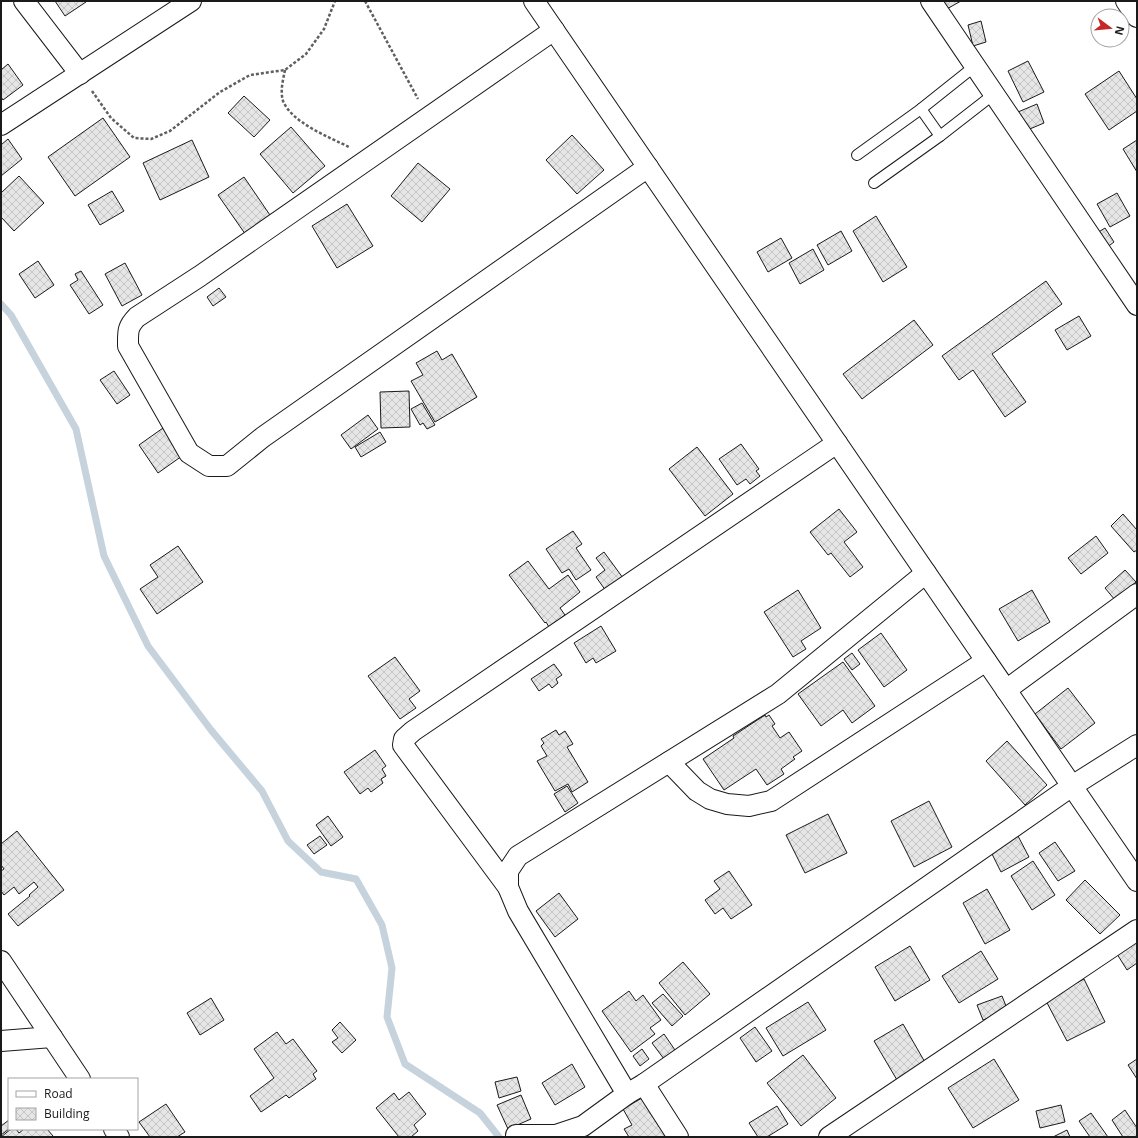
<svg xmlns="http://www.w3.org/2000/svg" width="1138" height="1138" font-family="'Open Sans',sans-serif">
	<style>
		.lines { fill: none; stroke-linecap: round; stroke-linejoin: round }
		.stream { stroke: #c6d2dc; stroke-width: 7 }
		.building { fill: url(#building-cross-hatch); stroke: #1a1a1a }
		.service-casing { stroke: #1a1a1a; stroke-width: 12 }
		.minor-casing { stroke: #1a1a1a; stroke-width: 22 }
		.path { stroke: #5f5f5f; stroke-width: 2.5; stroke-dasharray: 3 2; stroke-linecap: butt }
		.service { stroke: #fff; stroke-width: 10 }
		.minor { stroke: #fff; stroke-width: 20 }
	</style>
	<defs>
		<pattern id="building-cross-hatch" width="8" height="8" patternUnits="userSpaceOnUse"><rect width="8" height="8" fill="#e6e6e6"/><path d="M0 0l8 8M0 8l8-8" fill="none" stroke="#c5c5c5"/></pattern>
	</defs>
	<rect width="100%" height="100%" fill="#fff"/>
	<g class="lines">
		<polyline class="stream" points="1,304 11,315 76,429 104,556 148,646 211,730 262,791 288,841 321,872 356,879 382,925 392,968 387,1017 405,1064 480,1113 499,1137"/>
	</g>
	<g class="building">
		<polygon points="55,1 86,1 86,2 65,16"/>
		<polygon points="940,1 961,1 945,10"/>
		<polygon points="981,21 986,42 973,46 968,25"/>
		<polygon points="1028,61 1044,92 1023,102 1008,71"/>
		<polygon points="8,64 23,85 3,100 1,97 1,70"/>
		<polygon points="1119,71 1137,99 1137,111 1109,130 1085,94"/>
		<polygon points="244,96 270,120 254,137 228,113"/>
		<polygon points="1037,104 1044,123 1025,131 1018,112"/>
		<polygon points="103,118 130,157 75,196 48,157"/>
		<polygon points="291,127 325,166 293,193 260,154"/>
		<polygon points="572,135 604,170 577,194 546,160"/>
		<polygon points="8,139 22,159 1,176 1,145"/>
		<polygon points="192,140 209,177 160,200 143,163"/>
		<polygon points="1137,140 1137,172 1123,149"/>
		<polygon points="418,163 450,189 422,222 391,196"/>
		<polygon points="19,176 44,203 14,231 1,217 1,193"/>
		<polygon points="244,177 274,221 248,238 218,195"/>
		<polygon points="112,191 124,211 100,225 88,205"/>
		<polygon points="1117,193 1130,216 1110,227 1097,204"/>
		<polygon points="347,204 373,246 337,268 312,226"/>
		<polygon points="876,216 907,267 883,282 853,231"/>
		<polygon points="1105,228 1114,242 1106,248 1097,233"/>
		<polygon points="841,231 852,251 828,265 817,245"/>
		<polygon points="781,238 792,258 768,272 757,252"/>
		<polygon points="813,249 824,270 800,284 789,263"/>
		<polygon points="38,261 54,285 35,298 19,274"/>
		<polygon points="125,263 142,295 122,306 105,274"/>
		<polygon points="81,271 103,305 89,314 70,285 78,280 75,274"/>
		<polygon points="1046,281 1062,304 992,354 1026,402 1005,417 973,370 959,380 942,356"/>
		<polygon points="219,288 226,297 213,306 207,297"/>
		<polygon points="1079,316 1091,336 1067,350 1055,330"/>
		<polygon points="914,320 933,345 862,399 843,374"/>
		<polygon points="437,351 442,360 452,354 477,397 435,422 411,381 423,375 416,363"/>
		<polygon points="114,371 130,395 117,404 100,380"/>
		<polygon points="409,391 410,427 381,428 380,392"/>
		<polygon points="422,403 435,425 427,429 423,423 420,425 411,409"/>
		<polygon points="368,415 378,429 351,449 341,435"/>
		<polygon points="163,428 182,456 158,473 139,445"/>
		<polygon points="380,432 386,442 361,457 355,447"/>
		<polygon points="741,444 759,469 756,471 760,476 750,484 746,479 737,485 719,459"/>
		<polygon points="697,447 733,494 705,516 669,469"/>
		<polygon points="839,509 857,532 844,542 863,567 850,577 831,553 828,555 810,532"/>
		<polygon points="1123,514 1137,530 1137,550 1134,552 1111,526"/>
		<polygon points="573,531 582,544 576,548 591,570 576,580 569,569 562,573 546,549"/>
		<polygon points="1096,536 1108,553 1081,574 1068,558"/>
		<polygon points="178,546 203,582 157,614 140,589 158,577 150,565"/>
		<polygon points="604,552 623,578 606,591 596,577 605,570 596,558"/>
		<polygon points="528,561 549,589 568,575 580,592 560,608 565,615 549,627 546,622 545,623 509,575"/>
		<polygon points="1125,570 1136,582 1115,600 1105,588"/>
		<polygon points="798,590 821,628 801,641 806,649 793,657 764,612"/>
		<polygon points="1032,590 1050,622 1018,641 999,609"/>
		<polygon points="601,626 616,651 596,663 593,658 586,663 574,643"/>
		<polygon points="881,633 907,670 884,687 858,650"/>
		<polygon points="852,653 860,664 852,670 844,659"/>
		<polygon points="395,657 420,691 409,699 416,708 400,719 368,676"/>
		<polygon points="843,662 875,706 852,723 843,710 821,726 798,694"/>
		<polygon points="554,664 562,675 556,679 558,683 552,688 549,684 539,691 531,679"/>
		<polygon points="1068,688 1095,723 1061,749 1035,714"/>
		<polygon points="765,715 766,717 769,715 775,724 772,726 780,738 789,732 802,751 793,757 795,759 781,769 784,774 767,785 756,769 724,790 703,759 734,738 733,736"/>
		<polygon points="556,730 559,735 565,731 573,744 567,747 588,782 572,792 568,784 555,791 537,761 547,756 541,746 544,743 541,739"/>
		<polygon points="1007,741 1047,785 1025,805 986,761"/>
		<polygon points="375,750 386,766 382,769 386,776 381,779 383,783 371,792 368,788 360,794 344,772"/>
		<polygon points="567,786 578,803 565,812 554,794"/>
		<polygon points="929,801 952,847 914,867 891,821"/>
		<polygon points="828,814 847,853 805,873 786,835"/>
		<polygon points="328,816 343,837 331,846 316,825"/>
		<polygon points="17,831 64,890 18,926 8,914 30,896 29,895 38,887 34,882 19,894 14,887 4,895 1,891 1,871 4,869 1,865 1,844"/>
		<polygon points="320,836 327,845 314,854 307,845"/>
		<polygon points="1018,836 1029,857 1001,872 990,850"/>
		<polygon points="1055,842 1075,871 1058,881 1039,853"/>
		<polygon points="1033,861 1055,895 1032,910 1011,876"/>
		<polygon points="729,871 752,905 731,919 723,908 715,914 705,900 720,889 714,881"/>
		<polygon points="1085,880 1120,915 1100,934 1066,900"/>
		<polygon points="987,889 1010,930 985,944 963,903"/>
		<polygon points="559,893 578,919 555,937 536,911"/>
		<polygon points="1137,940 1137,963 1127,970 1117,954"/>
		<polygon points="910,946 930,980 895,1001 875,967"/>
		<polygon points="981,951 998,979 959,1003 942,976"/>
		<polygon points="683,962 710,994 685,1015 659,983"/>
		<polygon points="1084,979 1105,1022 1067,1041 1045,999"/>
		<polygon points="629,991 636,1001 643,995 661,1020 650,1028 655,1034 631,1052 602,1011"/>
		<polygon points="663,994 683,1016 672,1026 652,1003"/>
		<polygon points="1002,996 1008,1011 983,1020 977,1005"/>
		<polygon points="211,998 224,1020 200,1035 187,1013"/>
		<polygon points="808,1002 826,1030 783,1056 766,1028"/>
		<polygon points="340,1022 356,1040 342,1053 332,1042 338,1038 332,1030"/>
		<polygon points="903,1024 926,1064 897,1080 874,1041"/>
		<polygon points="755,1027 772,1051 756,1062 740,1038"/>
		<polygon points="277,1032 286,1044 293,1039 317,1071 313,1074 316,1079 289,1098 286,1095 261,1112 250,1096 274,1078 254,1049"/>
		<polygon points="664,1034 675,1050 664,1059 652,1043"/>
		<polygon points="642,1049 649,1059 640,1066 633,1056"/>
		<polygon points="803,1055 836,1098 801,1126 767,1083"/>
		<polygon points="994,1059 1019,1100 973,1128 948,1088"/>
		<polygon points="1137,1059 1137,1079 1128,1065"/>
		<polygon points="572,1064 585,1087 555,1105 542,1083"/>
		<polygon points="517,1077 521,1091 499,1098 495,1082"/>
		<polygon points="409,1092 426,1114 414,1125 418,1131 411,1137 399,1137 376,1108 394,1093 399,1100"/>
		<polygon points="521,1095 531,1119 508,1129 497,1105"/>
		<polygon points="647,1095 672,1137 629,1137 624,1129 632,1125 623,1109"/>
		<polygon points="166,1104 185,1132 177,1137 150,1137 139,1122"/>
		<polygon points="1061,1105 1065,1122 1040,1128 1036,1111"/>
		<polygon points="777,1106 788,1124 767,1137 758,1137 749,1123"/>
		<polygon points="1125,1110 1137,1128 1137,1137 1123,1137 1112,1120"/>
		<polygon points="1091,1113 1108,1137 1090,1137 1079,1121"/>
		<polygon points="9,1120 9,1129 1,1135 1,1126"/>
		<polygon points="11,1129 16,1129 19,1133 24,1129 47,1129 53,1136 51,1137 1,1137"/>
		<polygon points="1067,1130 1070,1137 1053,1137"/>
	</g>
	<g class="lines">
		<g class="service-casing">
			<g id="service">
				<polyline points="921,109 940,136"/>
				<polyline points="857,155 921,109 975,66"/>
				<polyline points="874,183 940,136 994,94"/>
			</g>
		</g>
		<g class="minor-casing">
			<g id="minor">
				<polyline points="24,1 80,74"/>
				<polyline points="534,1 1137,881"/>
				<polyline points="931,1 1137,305"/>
				<polyline points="1126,1 1137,17"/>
				<path d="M 554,30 L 200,276 L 137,317 C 127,327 128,332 128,346 L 189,453 L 209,466 L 227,466 L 263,437 L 648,167"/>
				<polyline points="1,125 191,1"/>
				<polyline points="926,573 778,694 518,856 508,871 508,887 518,911 627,1094 644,1084 1072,786 1137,745"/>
				<polyline points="1006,690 1137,594"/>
				<polyline points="669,762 697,791 710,799 727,804 749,806 771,801 986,661"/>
				<polyline points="508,887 403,745 404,739 413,731 837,443"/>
				<polyline points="1,961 80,1079"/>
				<polyline points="1,1041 52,1037"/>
				<polyline points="644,1084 678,1137"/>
				<polyline points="114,1129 119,1137"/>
				<polyline points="516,1135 556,1135 583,1126 627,1094"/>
				<polyline points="829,1137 1137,930"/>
			</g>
		</g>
		<g class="path">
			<polyline points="365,1 418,99"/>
			<path d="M 285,70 C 283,80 280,91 283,101 C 292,123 329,137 349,147"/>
			<polyline points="92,91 111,118 134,138 151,139 170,131 220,92 250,75 285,70 306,54 324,29 335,1"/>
		</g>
		<use href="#service" class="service"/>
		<use href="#minor" class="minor"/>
	</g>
	<rect width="1138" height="1138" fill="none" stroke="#1a1a1a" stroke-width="4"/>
	<rect x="8" y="1078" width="130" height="52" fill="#ffffff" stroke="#a3a3a3"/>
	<rect x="16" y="1091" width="20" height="6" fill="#ffffff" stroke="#a3a3a3"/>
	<text x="44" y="1098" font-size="12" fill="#1a1a1a">Road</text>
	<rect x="16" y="1108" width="20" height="12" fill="url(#building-cross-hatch)" stroke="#a3a3a3"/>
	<text x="44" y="1118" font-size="12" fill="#1a1a1a">Building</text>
	<g transform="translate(1110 28) rotate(106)"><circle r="19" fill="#ffffff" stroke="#a3a3a3"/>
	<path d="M0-3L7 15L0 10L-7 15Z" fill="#c62828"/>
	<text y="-6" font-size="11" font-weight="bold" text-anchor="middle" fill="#1a1a1a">N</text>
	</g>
</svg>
